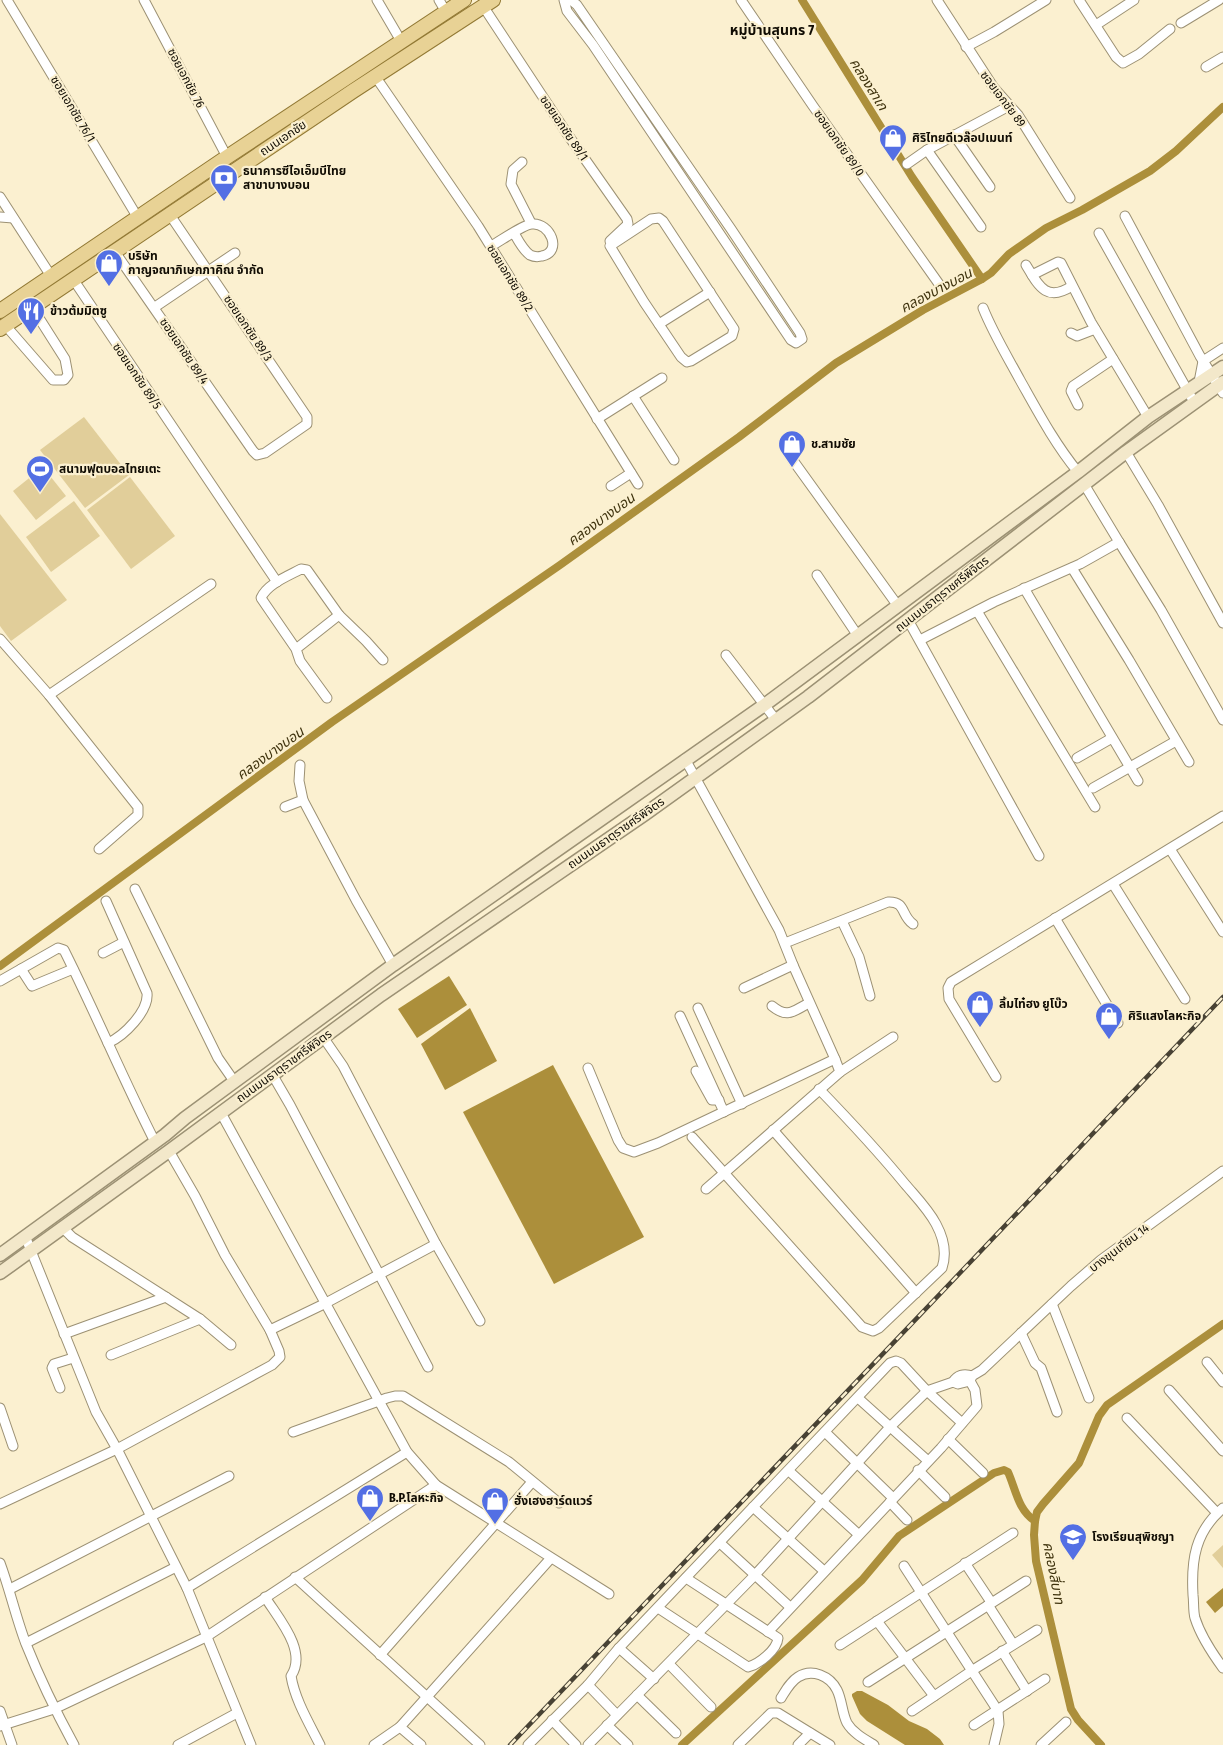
<svg xmlns="http://www.w3.org/2000/svg" width="1223" height="1745" font-family="'Fira Sans Condensed','Noto Sans Thai',sans-serif">
	<style>
		.green { fill: #e1ce9a }
		.water { fill: #ac8f3b }
		.lines { fill: none; stroke-linecap: round; stroke-linejoin: round }
		.canal { stroke: #ac8f3b; stroke-width: 8 }
		.street-casing { stroke: #9c9174; stroke-width: 11 }
		.secondary-casing { stroke: #9c9174; stroke-width: 15 }
		.primary-casing { stroke: #927934; stroke-width: 16 }
		.street { stroke: #fff; stroke-width: 9 }
		.secondary { stroke: #f3e8ca; stroke-width: 12 }
		.primary { stroke: #e8d295; stroke-width: 14 }
		.rail-casing { stroke: #484234; stroke-width: 4.5 }
		.rail { stroke: #fbf0d0; stroke-width: 2.5; stroke-dasharray: 8; stroke-linecap: butt }
		.labels { text-anchor: middle; stroke-width: 4.5; stroke-linejoin: round; paint-order: stroke }
		.street-label { font-size: 12px; fill: #100c03; stroke: #fbf0d0 }
		.poi-label { font-size: 12px; font-weight: bold; fill: #100c03; stroke: #fbf0d0; text-anchor: start }
		.neighbourhood-label { font-size: 14px; font-weight: bold; fill: #100c03; stroke: #fbf0d0 }
		.water-label { font-size: 14px; font-style: italic; fill: #3e320d; stroke: #fbf0d0 }
	</style>
	<rect width="100%" height="100%" fill="#fbf0d0"/>
	<g class="green">
		<polygon points="84,417 129,475 85,508 40,450"/>
		<polygon points="43,467 66,496 36,520 13,491"/>
		<polygon points="130,477 175,536 131,569 87,510"/>
		<polygon points="74,501 100,536 51,572 26,537"/>
		<polygon points="0,514 67,600 11,641 0,626"/>
		<polygon points="1223,1545 1223,1568 1212,1555"/>
	</g>
	<g class="water">
		<polygon points="449,976 467,1005 417,1038 398,1009"/>
		<polygon points="470,1008 497,1061 445,1090 421,1044"/>
		<polygon points="553,1065 644,1237 554,1284 463,1112"/>
		<polygon points="1223,1588 1223,1606 1215,1613 1206,1602"/>
		<polygon points="857,1691 862,1691 888,1705 909,1721 927,1729 940,1739 944,1745 905,1745 867,1721 860,1714 852,1696 852,1694"/>
	</g>
	<g class="lines">
		<g class="canal">
			<polyline points="802,0 912,177 982,279"/>
			<polyline points="0,966 332,722 560,565 739,437 836,363 923,310 982,279 991,273 1009,254 1046,228 1082,210 1150,171 1176,151 1223,107"/>
			<path d="M 682,1745 L 862,1580 L 899,1536 L 994,1473 L 1004,1470 L 1008,1472 C 1016,1490 1018,1510 1035,1521"/>
			<polyline points="1101,1745 1078,1720 1071,1709 1036,1561 1034,1535 1035,1521 1037,1512 1043,1504 1079,1463 1099,1416 1107,1405 1223,1324"/>
		</g>
		<g class="street-casing">
			<g id="street">
				<polyline points="7,0 138,218"/>
				<polyline points="144,0 227,157"/>
				<polyline points="377,0 401,41"/>
				<polyline points="439,0 446,12"/>
				<polyline points="564,0 567,11 593,45 791,340 796,343 802,339 800,333 731,229 577,5 571,0"/>
				<polyline points="741,0 813,106 939,284"/>
				<polyline points="937,0 994,88 1018,115 1070,198"/>
				<polyline points="1079,0 1116,57 1123,63 1139,54 1170,29"/>
				<polyline points="483,6 568,135 627,219 628,224 626,226 610,241"/>
				<polyline points="1181,23 1219,0"/>
				<polyline points="1096,25 1134,0"/>
				<polyline points="966,47 994,32 1046,0"/>
				<polyline points="1206,67 1223,57"/>
				<polyline points="375,76 478,226 638,484"/>
				<polyline points="954,135 990,187"/>
				<polyline points="927,150 981,227"/>
				<polyline points="522,162 513,170 511,184 531,223"/>
				<polyline points="907,164 927,150 1009,106"/>
				<polyline points="0,197 51,276"/>
				<polyline points="1125,216 1200,356 1223,393"/>
				<polyline points="0,217 13,218"/>
				<polygon points="659,218 663,221 734,329 732,336 691,361 687,362 681,357 644,302 610,246 651,219"/>
				<polyline points="1099,233 1194,402"/>
				<path d="M 491,246 C 499,242 524,224 532,224 C 550,222 563,252 542,256 C 538,257 534,257 530,255 C 523,250 518,240 514,233"/>
				<polyline points="115,252 253,451 257,455 265,453 307,424 307,417 170,215"/>
				<path d="M 1026,265 C 1038,285 1046,303 1072,286"/>
				<polyline points="1032,275 1058,262 1061,263 1091,322 1148,417"/>
				<polyline points="73,279 277,582"/>
				<polyline points="155,307 235,253"/>
				<path d="M 983,308 C 993,333 1007,356 1020,380 C 1038,412 1055,444 1078,472"/>
				<polyline points="659,324 710,292"/>
				<polyline points="6,326 53,380 64,380 68,375 65,359 32,307"/>
				<polyline points="1071,333 1077,336 1095,329"/>
				<polyline points="1199,382 1203,361 1223,348"/>
				<polyline points="633,396 674,460"/>
				<polyline points="1078,405 1071,391 1073,386 1113,359"/>
				<polyline points="597,419 662,378"/>
				<polyline points="1126,452 1158,505 1223,623"/>
				<polyline points="792,459 898,606"/>
				<polyline points="611,486 631,473"/>
				<polyline points="1119,542 1161,610 1223,720"/>
				<polyline points="1072,568 1129,660 1189,762"/>
				<polyline points="817,575 858,636"/>
				<polyline points="1024,588 1138,781"/>
				<polyline points="977,611 1095,807"/>
				<polyline points="339,615 366,641 383,660"/>
				<polyline points="908,620 1039,856"/>
				<polyline points="0,639 49,695 138,807 138,815 99,849"/>
				<polyline points="920,640 994,602 1080,564 1119,542 1084,484"/>
				<path d="M 296,649 L 339,615 L 307,570 L 301,569 C 288,576 267,584 261,598 L 296,649 L 300,661 L 327,698"/>
				<polyline points="726,655 776,720"/>
				<polyline points="49,695 211,584"/>
				<polyline points="1077,758 1112,738"/>
				<polyline points="300,765 299,781 303,800 356,900 393,965"/>
				<polyline points="1093,788 1176,741"/>
				<polyline points="285,807 303,800"/>
				<polyline points="1170,849 1223,932"/>
				<polyline points="1113,884 1185,999"/>
				<polyline points="135,889 218,1058 234,1081"/>
				<path d="M 106,901 L 147,993 C 149,1011 124,1036 108,1043"/>
				<polyline points="1055,918 1118,1023"/>
				<polyline points="842,921 859,957 870,996"/>
				<path d="M 785,943 L 888,902 C 906,901 901,916 913,924"/>
				<polyline points="103,953 124,942"/>
				<polyline points="21,969 32,986 73,969"/>
				<path d="M 0,981 L 58,948 L 64,950 C 96,1014 123,1079 155,1142"/>
				<polyline points="744,988 793,965"/>
				<path d="M 772,1006 C 788,1019 793,1011 809,1003"/>
				<polyline points="698,1008 742,1104"/>
				<polyline points="680,1016 724,1112"/>
				<polyline points="323,1037 343,1066 436,1244 480,1321"/>
				<polyline points="588,1068 618,1140 623,1148 634,1152 658,1143 835,1059 793,965 779,930 685,759"/>
				<polyline points="696,1071 712,1100 719,1100"/>
				<polyline points="840,1072 893,1037"/>
				<polyline points="272,1074 290,1105 428,1367"/>
				<polyline points="996,1077 949,999 948,988 951,982 1223,816"/>
				<polyline points="221,1113 407,1452 436,1485 609,1594"/>
				<polyline points="773,1130 916,1293"/>
				<path d="M 692,1137 L 862,1327 L 873,1331 L 879,1328 L 942,1268 C 947,1253 943,1237 936,1224 C 928,1209 916,1197 905,1184 C 878,1151 849,1120 819,1089"/>
				<polyline points="706,1189 840,1072 835,1059"/>
				<polyline points="62,1227 72,1237 200,1319 231,1345"/>
				<polyline points="25,1236 96,1412 117,1449 187,1588 251,1745"/>
				<polyline points="1052,1304 1089,1398"/>
				<polyline points="270,1330 324,1304 436,1244"/>
				<polyline points="1021,1333 1035,1363 1041,1368 1057,1412"/>
				<polyline points="64,1334 166,1297"/>
				<polyline points="111,1355 200,1319"/>
				<polyline points="1207,1362 1223,1382"/>
				<path d="M 953,1382 C 957,1375 964,1373 972,1376"/>
				<polyline points="60,1388 52,1368 54,1364 73,1358"/>
				<polyline points="1169,1390 1223,1451"/>
				<polyline points="858,1398 927,1460"/>
				<polyline points="0,1408 13,1446"/>
				<polyline points="1127,1418 1217,1513"/>
				<polyline points="293,1432 387,1398 395,1396 403,1396 509,1462 559,1503"/>
				<polyline points="825,1432 893,1498"/>
				<polyline points="948,1439 983,1473"/>
				<polyline points="918,1470 945,1497"/>
				<polyline points="789,1471 858,1534"/>
				<polyline points="890,1502 907,1520"/>
				<polyline points="0,1504 117,1449 272,1365 280,1357 279,1351 270,1330 225,1255 195,1196 169,1151"/>
				<polyline points="753,1507 824,1571"/>
				<path d="M 1223,1508 C 1195,1532 1191,1560 1193,1595 C 1194,1602 1193,1611 1195,1618 C 1201,1637 1212,1653 1223,1668"/>
				<polyline points="720,1543 790,1607"/>
				<path d="M 0,1563 C 10,1590 16,1618 26,1644 C 40,1679 56,1712 74,1745"/>
				<polyline points="965,1563 991,1602"/>
				<polyline points="904,1566 998,1711 999,1724 994,1745"/>
				<polyline points="295,1577 480,1745"/>
				<polyline points="187,1588 407,1452"/>
				<polyline points="10,1589 229,1476"/>
				<path d="M 265,1597 C 278,1618 308,1651 291,1676 C 295,1700 309,1723 320,1745"/>
				<polyline points="988,1605 1013,1644"/>
				<path d="M 658,1608 L 748,1667 C 759,1664 777,1650 778,1638 L 686,1578"/>
				<polyline points="877,1621 934,1696"/>
				<polyline points="768,1632 941,1448 977,1406 975,1390 970,1381"/>
				<polyline points="26,1643 176,1567"/>
				<polyline points="840,1645 1013,1533"/>
				<polyline points="619,1648 654,1679"/>
				<polyline points="1002,1651 1027,1691"/>
				<polyline points="380,1655 532,1482"/>
				<polyline points="669,1664 711,1707"/>
				<polyline points="868,1682 1026,1581"/>
				<polyline points="588,1685 617,1715"/>
				<polyline points="637,1695 676,1733"/>
				<path d="M 781,1698 C 786,1690 790,1682 798,1677 C 812,1668 830,1676 837,1690 C 842,1700 842,1713 847,1723 C 853,1733 864,1739 874,1745"/>
				<polyline points="0,1711 12,1745"/>
				<polyline points="912,1711 973,1670 1037,1630"/>
				<polyline points="552,1720 576,1745"/>
				<polyline points="607,1725 628,1745"/>
				<polyline points="974,1725 1045,1679"/>
				<polyline points="0,1726 54,1709 206,1637 436,1485"/>
				<polyline points="400,1727 421,1745"/>
				<polyline points="178,1745 237,1713"/>
				<polyline points="374,1745 400,1727 551,1558"/>
				<polyline points="528,1745 588,1685 619,1648 890,1363 896,1361 901,1363 927,1391 962,1423"/>
				<polyline points="588,1745 754,1576 891,1426 927,1391 953,1382 958,1384 970,1381 972,1376 982,1370 1071,1286 1101,1260 1223,1171"/>
				<polyline points="738,1745 771,1713 778,1713 830,1745"/>
				<polyline points="798,1745 810,1733"/>
				<polyline points="1041,1745 1066,1722"/>
			</g>
		</g>
		<g class="secondary-casing">
			<g id="secondary">
				<polyline points="0,1255 165,1135 185,1118 393,965 763,706 1078,472 1148,417 1223,367"/>
				<polyline points="0,1273 169,1151 381,995 645,814 808,697 1126,452 1223,382"/>
			</g>
		</g>
		<g class="primary-casing">
			<g id="primary">
				<polyline points="0,311 227,157 464,0"/>
				<polyline points="0,329 353,91 493,0"/>
			</g>
		</g>
		<use href="#street" class="street"/>
		<use href="#secondary" class="secondary"/>
		<use href="#primary" class="primary"/>
		<g class="rail-casing">
			<polyline id="rail" points="510,1745 1223,997"/>
		</g>
		<use href="#rail" class="rail"/>
	</g>
	<defs>
		<g id="shop-pin" transform="scale(1.4375)"><path d="M0 17L-7.5 6A9.5 9.5 0 1 1 7.5 6Z" fill="#536fe4" stroke="#fbf0d0"/><path d="M-5-2.5h2.3a2.7 3.5 0 0 1 5.4 0H5L5.5 6h-11ZM-1.5-2.5h3a1.5 2.3 0 0 0-3 0Z" fill="#fff"/></g>
		<g id="bank-pin" transform="scale(1.4375)"><path d="M0 17L-7.5 6A9.5 9.5 0 1 1 7.5 6Z" fill="#536fe4" stroke="#fbf0d0"/><path d="M-6-4H6V4H-6ZM0-2.3a2.3 2.3 0 1 0 0 4.6a2.3 2.3 0 1 0 0-4.6Z" fill="#fff"/></g>
		<g id="restaurant-pin" transform="scale(1.4375)"><path d="M0 17L-7.5 6A9.5 9.5 0 1 1 7.5 6Z" fill="#536fe4" stroke="#fbf0d0"/><path d="M-5-6h1v4h1v-4h1v4h1v-4h1v5L-1.5 .5V6h-2V.5L-5-1ZM5-6V6H3V1.5H1.5Q1.5-4 5-6Z" fill="#fff"/></g>
		<g id="stadium-pin" transform="scale(1.4375)"><path d="M0 17L-7.5 6A9.5 9.5 0 1 1 7.5 6Z" fill="#536fe4" stroke="#fbf0d0"/><path d="M0-5a6.5 5 0 1 0 0 10a6.5 5 0 1 0 0-10ZM-3.5-1.8h7v3.6h-7Z" fill="#fff"/></g>
		<g id="school-pin" transform="scale(1.4375)"><path d="M0 17L-7.5 6A9.5 9.5 0 1 1 7.5 6Z" fill="#536fe4" stroke="#fbf0d0"/><path d="M0-5L7-2L0 1L-7-2ZM-4 1L0 2.5L4 1V4Q0 6-4 4Z" fill="#fff"/></g>
	</defs>
	<g fill-rule="evenodd">
		<use href="#shop-pin" x="893" y="138"/>
		<use href="#bank-pin" x="224" y="178"/>
		<use href="#shop-pin" x="109" y="263"/>
		<use href="#restaurant-pin" x="31" y="311"/>
		<use href="#shop-pin" x="792" y="444"/>
		<use href="#stadium-pin" x="40" y="469"/>
		<use href="#shop-pin" x="980" y="1004"/>
		<use href="#shop-pin" x="1109" y="1016"/>
		<use href="#shop-pin" x="370" y="1498"/>
		<use href="#shop-pin" x="495" y="1501"/>
		<use href="#school-pin" x="1073" y="1537"/>
	</g>
	<g class="labels">
		<g class="street-label">
			<text transform="translate(186 78) rotate(62)" y="4">ซอยเอกชัย 76</text>
			<text transform="translate(1003 99) rotate(53)" y="4">ซอยเอกชัย 89</text>
			<text transform="translate(73 109) rotate(59)" y="4">ซอยเอกชัย 76/1</text>
			<text transform="translate(564 128) rotate(56)" y="4">ซอยเอกชัย 89/1</text>
			<text transform="translate(283 138) rotate(-34)" y="4">ถนนเอกชัย</text>
			<text transform="translate(839 143) rotate(55)" y="4">ซอยเอกชัย 89/0</text>
			<text transform="translate(510 278) rotate(58)" y="4">ซอยเอกชัย 89/2</text>
			<text transform="translate(248 328) rotate(56)" y="4">ซอยเอกชัย 89/3</text>
			<text transform="translate(184 351) rotate(56)" y="4">ซอยเอกชัย 89/4</text>
			<text transform="translate(137 376) rotate(56)" y="4">ซอยเอกชัย 89/5</text>
			<text transform="translate(942 594) rotate(-38)" y="4">ถนนมนธาตุราชศรีพิจิตร</text>
			<text transform="translate(616 833) rotate(-35)" y="4">ถนนมนธาตุราชศรีพิจิตร</text>
			<text transform="translate(284 1066) rotate(-36)" y="4">ถนนมนธาตุราชศรีพิจิตร</text>
			<text transform="translate(1119 1248) rotate(-37)" y="4">บางขุนเทียน 14</text>
		</g>
		<g class="poi-label">
			<text x="912" y="142">ศิริไทยดีเวล๊อปเมนท์</text>
			<text x="243" y="175">ธนาคารซีไอเอ็มบีไทย<tspan x="243" dy="14">สาขาบางบอน</tspan></text>
			<text x="128" y="260">บริษัท<tspan x="128" dy="14">กาญจณาภิเษกภาคิณ จำกัด</tspan></text>
			<text x="50" y="315">ข้าวต้มมิตซู</text>
			<text x="811" y="448">ช.สามชัย</text>
			<text x="59" y="473">สนามฟุตบอลไทยเตะ</text>
			<text x="999" y="1008">ลิ้มไท๋ฮง ยูโบ๊ว</text>
			<text x="1128" y="1020">ศิริแสงโลหะกิจ</text>
			<text x="389" y="1502">B.P.โลหะกิจ</text>
			<text x="514" y="1505">ฮั่งเฮงฮาร์ดแวร์</text>
			<text x="1092" y="1541">โรงเรียนสุพิชญา</text>
		</g>
		<g class="neighbourhood-label">
			<text x="772" y="35">หมู่บ้านสุนทร 7</text>
		</g>
		<g class="water-label">
			<text transform="translate(869 84) rotate(58)" y="5">คลองสาเก</text>
			<text transform="translate(936 290) rotate(-28)" y="5">คลองบางบอน</text>
			<text transform="translate(601 519) rotate(-36)" y="5">คลองบางบอน</text>
			<text transform="translate(270 753) rotate(-36)" y="5">คลองบางบอน</text>
			<text transform="translate(1054 1573) rotate(79)" y="5">คลองสี่บาท</text>
		</g>
	</g>
</svg>
